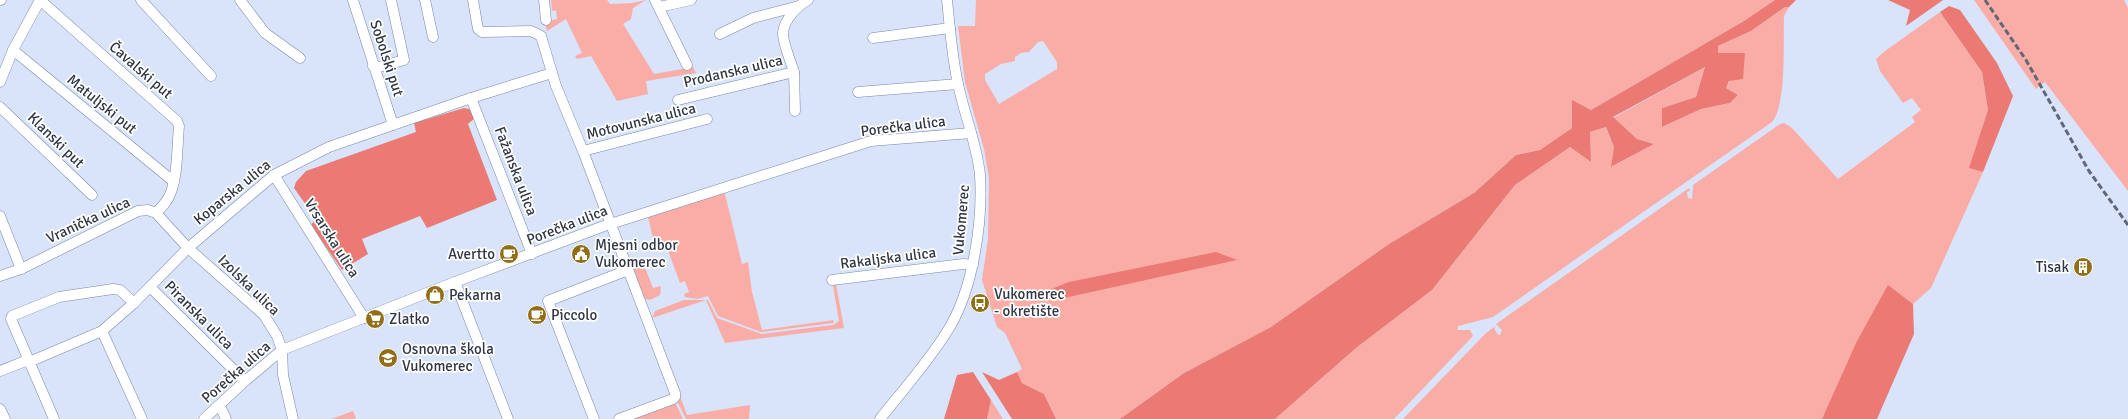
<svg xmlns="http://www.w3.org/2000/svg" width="2128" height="419" font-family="Signika,sans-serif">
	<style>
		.green { fill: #faada7; fill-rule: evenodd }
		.forest { fill: #ea7a73 }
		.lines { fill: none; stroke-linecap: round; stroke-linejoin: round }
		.minor-casing { stroke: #7888a9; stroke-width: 11 }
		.minor { stroke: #fff; stroke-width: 10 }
		.rail { stroke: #606878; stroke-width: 3; stroke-dasharray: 6 3; stroke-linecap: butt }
		.labels { text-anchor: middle; stroke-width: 3.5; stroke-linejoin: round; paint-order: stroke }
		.street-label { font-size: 15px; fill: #303745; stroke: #fff }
		.poi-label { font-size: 15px; fill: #303745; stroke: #fff; text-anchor: start }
	</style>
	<rect width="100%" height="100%" fill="#d9e3f9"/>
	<g class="green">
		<polygon points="551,0 607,0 610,4 632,3 646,0 633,8 631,19 623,24 654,74 693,67 696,73 646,81 648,94 617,101 591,56 577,59 575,56 582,53 566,19 547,31 545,22 557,19 556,10 552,11"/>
		<path d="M 976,0 L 1775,0 L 1744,21 L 1591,110 L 1572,101 L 1572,128 L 1540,150 L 1516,155 L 1474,193 L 1389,244 L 1271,327 L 1184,373 L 1120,419 L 1056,419 L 1044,394 L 1022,383 L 1017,372 L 1022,369 L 1005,333 L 997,327 L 982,280 L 988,239 L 989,178 L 984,149 L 965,82 L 958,26 L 975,26 ZM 1043,41 L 1057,62 L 1057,69 L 999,104 L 985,80 L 985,74 L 1001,64 L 1015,61 L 1015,57 L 1021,53 L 1029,52 L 1038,42 Z"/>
		<polygon points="1974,0 2124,0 2128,8 2128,191 2045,82 2036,89"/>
		<path d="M 1785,7 L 1789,7 L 1784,16 C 1783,41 1787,104 1772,122 L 1493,317 L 1458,326 L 1458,330 L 1470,330 L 1473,336 L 1394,419 L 1275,419 L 1356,348 L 1432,290 L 1515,185 L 1570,147 L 1591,162 L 1590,132 L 1606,127 L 1614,147 L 1612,167 L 1654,144 L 1637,139 L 1613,118 L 1705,67 L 1696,97 L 1662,108 L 1662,127 L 1701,109 L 1730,103 L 1738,95 L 1726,88 L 1745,53 L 1718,53 L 1718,46 L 1751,31 Z"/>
		<polygon points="1940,12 1982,72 1988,110 1970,168 1983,172 1931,288 1913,304 1888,286 1822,419 1403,419 1485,334 1494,327 1497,334 1500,335 1502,330 1496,324 1689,188 1690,191 1687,192 1688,198 1692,199 1693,185 1780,124 1784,123 1792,128 1838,179 1915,122 1912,117 1921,110 1912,98 1903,103 1880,71 1876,59 1885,51"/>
		<polygon points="724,190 742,264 748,262 752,292 762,330 834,320 833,323 761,332 718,316 708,296 697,299 685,297 684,294 689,292 685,281 680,283 666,245 655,247 648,217"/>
		<polygon points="642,260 653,288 661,286 660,295 650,300 645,299 631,264"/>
		<polygon points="836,284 844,328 725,343 706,300 652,318 655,311 684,300 708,300 717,318 762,334 833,325 839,321 833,286"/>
		<polygon points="680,396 687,415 750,405 749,419 686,419 677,401"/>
		<polygon points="991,400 1003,419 987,419"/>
		<polygon points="675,402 683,419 631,419"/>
		<polygon points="353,411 356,419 331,419"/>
	</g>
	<g class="forest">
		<polygon points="1775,0 1796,0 1789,7 1785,7 1751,31 1718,46 1718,53 1745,53 1743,79 1729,81 1726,88 1738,95 1730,103 1701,109 1662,127 1662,108 1696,97 1705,67 1613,117 1637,139 1654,144 1611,167 1614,147 1606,127 1590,132 1591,162 1570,147 1515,185 1432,290 1356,348 1275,419 1120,419 1184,373 1271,327 1389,244 1474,193 1516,155 1540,150 1572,128 1572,100 1591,110 1744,21"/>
		<polygon points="1888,0 1943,0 1906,26 1910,10"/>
		<polygon points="1949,6 1960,10 1997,63 2013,96 1983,172 1969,168 1988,110 1982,72 1940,12"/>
		<polygon points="464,108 469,109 475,118 468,124 497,200 427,228 420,216 362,239 368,254 342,270 311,225 316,219 294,188 296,182 306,171 416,132 414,123"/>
		<polygon points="1216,252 1237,260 1055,300 1049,290 1069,282"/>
		<polygon points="1888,285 1913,304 1914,334 1877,419 1822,419 1857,341"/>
		<polygon points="973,372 991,400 987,419 944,419 957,375"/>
		<polygon points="982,372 999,380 1017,372 1022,383 1044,394 1056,419 1012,419"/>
	</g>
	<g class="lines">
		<g class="minor-casing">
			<g id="minor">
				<polyline points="0,0 1,0"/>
				<polyline points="141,0 211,76"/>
				<polyline points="240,0 265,33 300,58"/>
				<polyline points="353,0 393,125"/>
				<polyline points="425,0 433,37"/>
				<polyline points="473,0 478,29 482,32 531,31 541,36 556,86 583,151 675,393 675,397 673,399 619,419"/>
				<polyline points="544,0 546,20"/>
				<polyline points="655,0 687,65"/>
				<polyline points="659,7 691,0"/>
				<polyline points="720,34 753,18 799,6"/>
				<polyline points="873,38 950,28"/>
				<polyline points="13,50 173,181"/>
				<polyline points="373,66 379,67 404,60 391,0"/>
				<polyline points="794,72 795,111"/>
				<polyline points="0,82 13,50 40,0"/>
				<polyline points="858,92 958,84"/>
				<polyline points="471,98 532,254"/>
				<path d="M 678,100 L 794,72 C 791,62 782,41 783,32 C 785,19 797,6 808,0"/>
				<polyline points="0,107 92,195"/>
				<polyline points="583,151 707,119"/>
				<polyline points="274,175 364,318"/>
				<polyline points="156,213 188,248 264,315 277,336 282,350 283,375 293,419"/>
				<polyline points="0,216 21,269"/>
				<path d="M 0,276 L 21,269 L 138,211 L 148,210 L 156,213 C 162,207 168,201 171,192 C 178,173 177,147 179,126 L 177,121 L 40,0"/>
				<polyline points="832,280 963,264 973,265"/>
				<polyline points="455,282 508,419"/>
				<polyline points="150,287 245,381"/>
				<polyline points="102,331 142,419"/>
				<polyline points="29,362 102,331 134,303 188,248 274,175 329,147 471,98 552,73"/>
				<polyline points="0,371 28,360"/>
				<polyline points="220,406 226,419"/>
				<polyline points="0,409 5,419"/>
				<polyline points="54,419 11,319 12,316 59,297 113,289 120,290 134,303"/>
				<polyline points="204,419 245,381 282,350 455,282 604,226 871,141 971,133"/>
				<polyline points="594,419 548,301 628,270"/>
				<path d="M 880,419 C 903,390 929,361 948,330 C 973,290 983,222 980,175 C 977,144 964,114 958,84 C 952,57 950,28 947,0"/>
			</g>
		</g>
		<use href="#minor" class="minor"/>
		<polyline class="rail" points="1985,0 2026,60 2089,171 2128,225"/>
	</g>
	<defs>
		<g id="cafe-disc" transform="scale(1)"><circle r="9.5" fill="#926f16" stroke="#fff"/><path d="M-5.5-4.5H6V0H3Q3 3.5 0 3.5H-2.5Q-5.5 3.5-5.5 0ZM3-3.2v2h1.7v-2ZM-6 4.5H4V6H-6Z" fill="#fff"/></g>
		<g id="civic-disc" transform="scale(1)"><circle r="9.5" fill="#926f16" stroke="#fff"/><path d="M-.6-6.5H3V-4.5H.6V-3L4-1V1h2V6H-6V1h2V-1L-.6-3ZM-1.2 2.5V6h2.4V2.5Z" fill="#fff"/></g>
		<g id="building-disc" transform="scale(1)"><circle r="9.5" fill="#926f16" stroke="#fff"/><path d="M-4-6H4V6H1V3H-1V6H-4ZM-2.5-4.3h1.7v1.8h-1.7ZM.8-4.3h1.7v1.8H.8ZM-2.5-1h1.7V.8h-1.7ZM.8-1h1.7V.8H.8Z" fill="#fff"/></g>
		<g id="shop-disc" transform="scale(1)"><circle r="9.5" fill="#926f16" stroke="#fff"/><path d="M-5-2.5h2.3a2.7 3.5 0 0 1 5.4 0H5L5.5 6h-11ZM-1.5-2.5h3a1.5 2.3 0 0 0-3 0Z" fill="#fff"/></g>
		<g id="bus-disc" transform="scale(1)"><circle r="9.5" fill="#926f16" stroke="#fff"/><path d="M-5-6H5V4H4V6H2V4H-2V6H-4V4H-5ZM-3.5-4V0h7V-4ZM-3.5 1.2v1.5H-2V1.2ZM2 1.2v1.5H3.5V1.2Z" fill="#fff"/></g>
		<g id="supermarket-disc" transform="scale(1)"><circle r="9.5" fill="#926f16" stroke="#fff"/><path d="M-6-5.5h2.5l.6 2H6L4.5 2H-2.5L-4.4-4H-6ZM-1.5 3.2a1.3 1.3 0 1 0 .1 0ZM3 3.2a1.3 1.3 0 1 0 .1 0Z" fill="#fff"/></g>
		<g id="school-disc" transform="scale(1)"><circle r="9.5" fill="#926f16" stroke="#fff"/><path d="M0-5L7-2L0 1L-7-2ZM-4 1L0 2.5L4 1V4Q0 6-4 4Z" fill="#fff"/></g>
	</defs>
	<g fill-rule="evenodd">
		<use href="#cafe-disc" x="509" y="254"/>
		<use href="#civic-disc" x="581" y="254"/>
		<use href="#building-disc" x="2083" y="267"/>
		<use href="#shop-disc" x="435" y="295"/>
		<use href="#bus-disc" x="980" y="303"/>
		<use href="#cafe-disc" x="537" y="315"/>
		<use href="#supermarket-disc" x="375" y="319"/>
		<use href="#school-disc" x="388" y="358"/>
	</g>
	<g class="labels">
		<g class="street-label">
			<text transform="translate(387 58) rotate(72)" y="5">Sobolski put</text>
			<text transform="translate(141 70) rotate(41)" y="5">Čavalski put</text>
			<text transform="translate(733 71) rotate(-13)" y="5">Prodanska ulica</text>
			<text transform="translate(102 104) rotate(39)" y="5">Matuljski put</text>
			<text transform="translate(641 121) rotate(-14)" y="5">Motovunska ulica</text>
			<text transform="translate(903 126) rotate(-7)" y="5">Porečka ulica</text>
			<text transform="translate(56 140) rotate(44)" y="5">Klanski put</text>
			<text transform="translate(516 171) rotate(69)" y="5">Fažanska ulica</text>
			<text transform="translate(232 192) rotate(-39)" y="5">Koparska ulica</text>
			<text transform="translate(88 220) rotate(-25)" y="5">Vranička ulica</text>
			<text transform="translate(961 220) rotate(-85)" y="5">Vukomerec</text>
			<text transform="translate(567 225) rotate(-21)" y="5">Porečka ulica</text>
			<text transform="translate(332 238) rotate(58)" y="5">Vrsarska ulica</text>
			<text transform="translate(888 258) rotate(-7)" y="5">Rakaljska ulica</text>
			<text transform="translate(249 285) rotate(44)" y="5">Izolska ulica</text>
			<text transform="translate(199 315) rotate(45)" y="5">Piranska ulica</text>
			<text transform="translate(236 372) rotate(-41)" y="5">Porečka ulica</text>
		</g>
		<g class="poi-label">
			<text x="595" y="250">Mjesni odbor<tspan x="595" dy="17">Vukomerec</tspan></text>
			<text x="495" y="259" text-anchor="end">Avertto</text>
			<text x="2069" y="272" text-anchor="end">Tisak</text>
			<text x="994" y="299">Vukomerec<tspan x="994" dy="17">- okretište</tspan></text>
			<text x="449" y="300">Pekarna</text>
			<text x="551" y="320">Piccolo</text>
			<text x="389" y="324">Zlatko</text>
			<text x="402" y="354">Osnovna škola<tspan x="402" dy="17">Vukomerec</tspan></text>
		</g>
	</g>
</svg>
